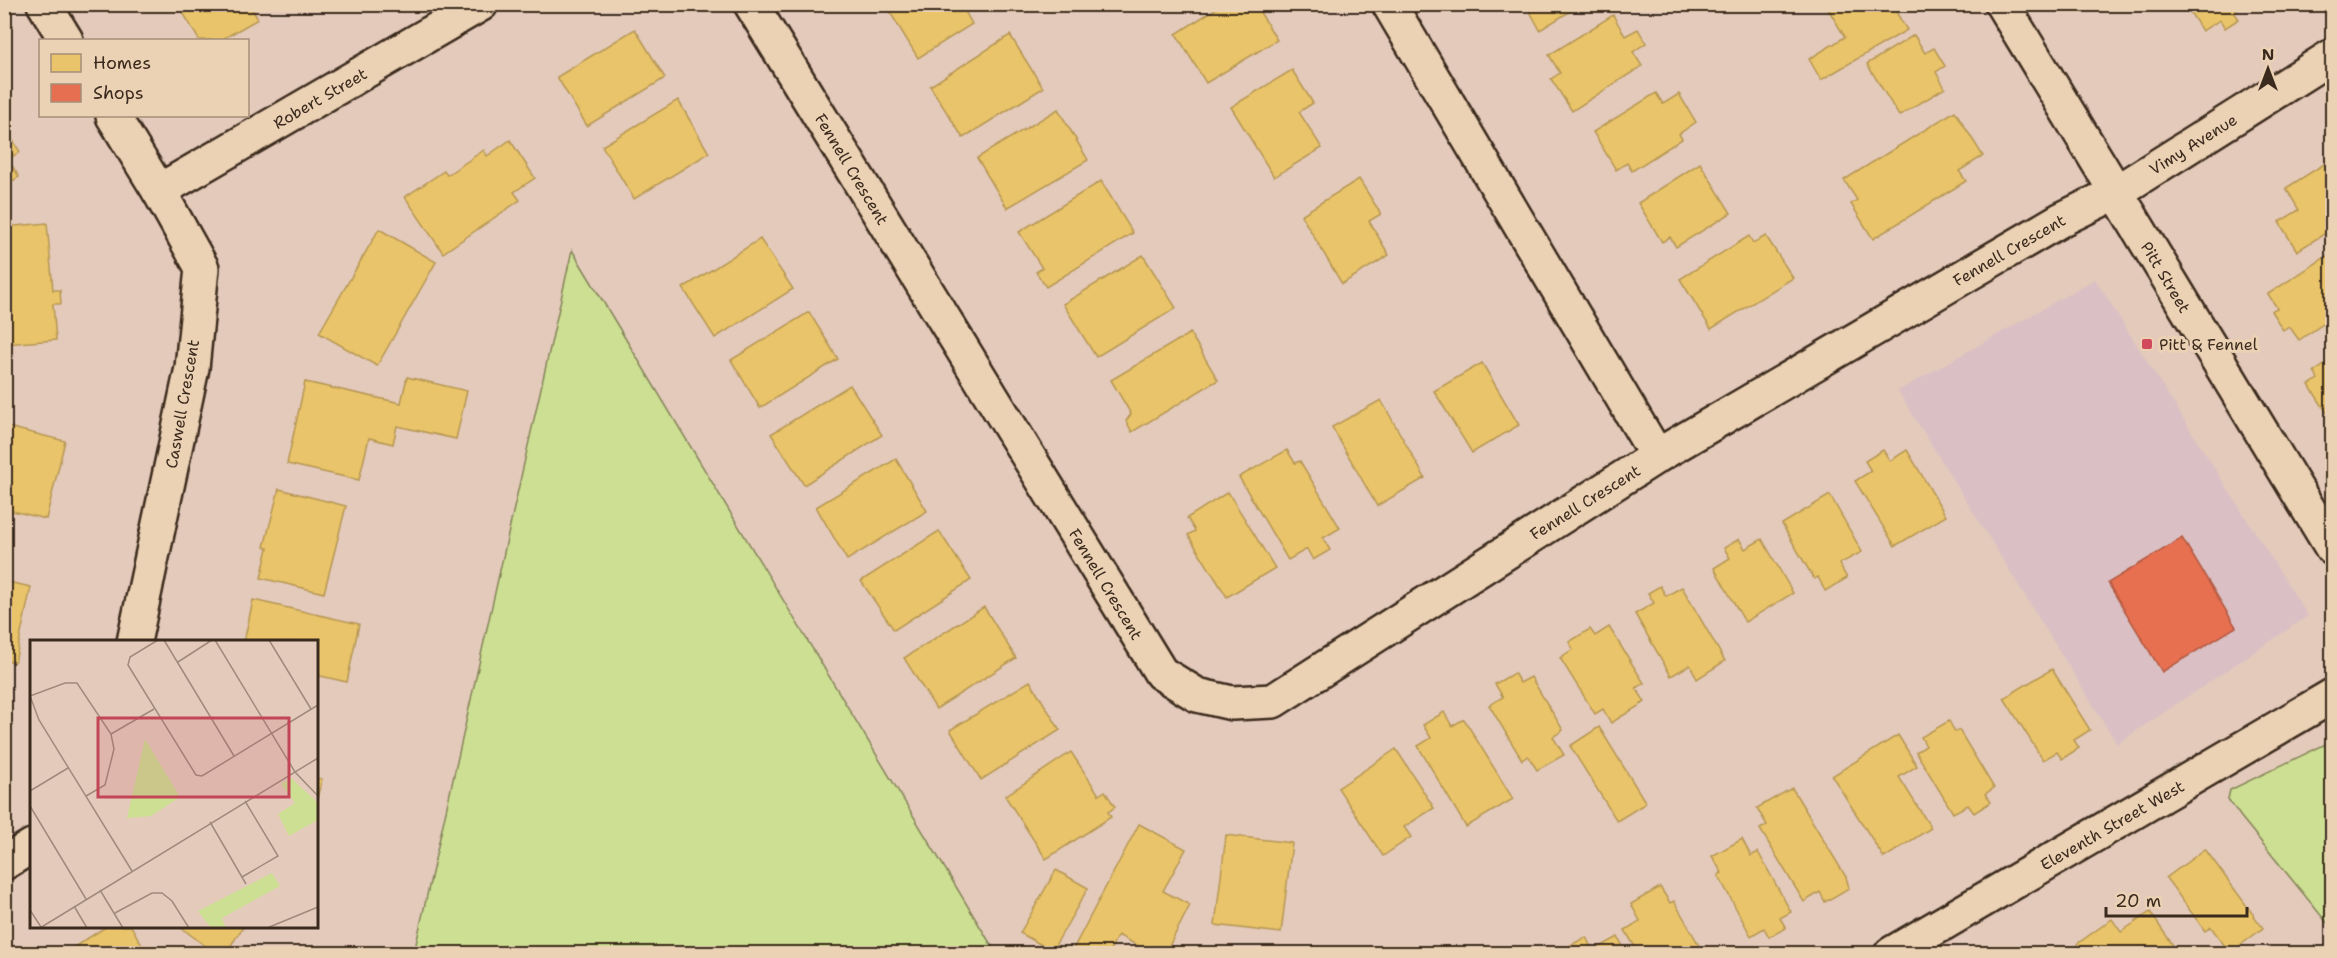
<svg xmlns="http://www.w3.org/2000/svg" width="2337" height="958" font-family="'Shantell Sans',sans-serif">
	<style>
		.built { fill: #dac0c4 }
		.green { fill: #cddf93; stroke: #848458; stroke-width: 1.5 }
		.homes { fill: #e9c46a; stroke: #b59653; stroke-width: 1.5 }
		.shops { fill: #e76f51; stroke: #b35a42; stroke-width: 1.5 }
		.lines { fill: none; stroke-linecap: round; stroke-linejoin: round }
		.minor-casing { stroke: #3b2a1e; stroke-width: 38 }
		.minor { stroke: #ecd2b4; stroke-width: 33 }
		.poi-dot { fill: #d1495b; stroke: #ecd2b4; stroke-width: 2 }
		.labels { text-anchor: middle; stroke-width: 6; stroke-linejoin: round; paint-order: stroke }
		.street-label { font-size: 16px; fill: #3b2a1e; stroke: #ecd2b4 }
		.poi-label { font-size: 16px; fill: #3b2a1e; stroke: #ecd2b4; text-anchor: start }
		.inset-road { fill: none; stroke: #a08a7c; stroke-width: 1.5 }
		.view { fill: #c24655; fill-opacity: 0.15; stroke: #c24655; stroke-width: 3 }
		.inset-edge { fill: none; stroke: #3b2a1e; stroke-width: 3 }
	</style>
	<rect width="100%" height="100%" fill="#e4cabb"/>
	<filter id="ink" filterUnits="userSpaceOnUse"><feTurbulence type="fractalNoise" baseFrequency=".0167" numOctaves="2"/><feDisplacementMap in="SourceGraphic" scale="12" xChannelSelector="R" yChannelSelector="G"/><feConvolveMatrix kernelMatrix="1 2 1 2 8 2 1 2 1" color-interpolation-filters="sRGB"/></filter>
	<g filter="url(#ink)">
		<polygon class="built" points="2095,279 2308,616 2117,744 1898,391"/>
		<g class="green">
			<polygon points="572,250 996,953 414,953"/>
			<polygon points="2332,741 2332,929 2241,817 2228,799 2230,790"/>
		</g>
		<g class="homes">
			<polygon points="178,4 249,4 258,19 221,40 199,40"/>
			<polygon points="885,4 961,4 972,24 918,58"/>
			<polygon points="1223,4 1255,4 1277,40 1206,83 1176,34"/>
			<polygon points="1517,4 1582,4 1540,30 1527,6 1520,10"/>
			<polygon points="1825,4 1908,4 1896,12 1907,30 1821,80 1809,59 1845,37"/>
			<polygon points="2185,4 2246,4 2234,12 2239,19 2225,28 2220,20 2202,31"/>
			<polygon points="1613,15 1625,36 1638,29 1646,43 1633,52 1642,66 1572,111 1551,79 1560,73 1549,55"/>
			<polygon points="635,29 665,78 587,126 557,77"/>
			<polygon points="1010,35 1043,88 963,138 930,86"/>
			<polygon points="1914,35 1925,53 1934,48 1945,66 1936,72 1945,88 1899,116 1867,64"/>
			<polygon points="1292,70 1313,103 1299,112 1322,148 1274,177 1231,107"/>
			<polygon points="1656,93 1663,104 1679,94 1696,122 1679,134 1682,139 1632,171 1627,163 1616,170 1593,132"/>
			<polygon points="678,100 709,153 634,199 602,146"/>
			<polygon points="1058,109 1088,160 1007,208 977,158"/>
			<polygon points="1955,111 1983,156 1959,171 1966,181 1873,239 1851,204 1857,200 1844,180"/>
			<polygon points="5,127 20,152 8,159 19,177 4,186"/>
			<polygon points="510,140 535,178 514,192 520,200 443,253 405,197 444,171 447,175 484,150 487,156"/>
			<polygon points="2332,159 2332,229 2297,251 2279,222 2299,210 2286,188"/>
			<polygon points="1700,163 1731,213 1676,247 1670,237 1662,242 1638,203"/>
			<polygon points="1359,179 1381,214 1369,221 1389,255 1342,284 1301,215"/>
			<polygon points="1101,181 1133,233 1046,287 1036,272 1042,268 1019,232"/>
			<polygon points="47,223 53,290 60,290 61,304 53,304 56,340 4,344 4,227"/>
			<polygon points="379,229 436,262 377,366 319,333"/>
			<polygon points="1749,236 1753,243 1766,236 1793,278 1711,329 1680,279"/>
			<polygon points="760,239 793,289 715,338 683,288"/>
			<polygon points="2330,254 2332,257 2332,318 2299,340 2289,326 2283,330 2271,311 2277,308 2268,294"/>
			<polygon points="1143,255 1176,308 1096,357 1063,304"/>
			<polygon points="809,312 838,359 760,408 731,360"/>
			<polygon points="1190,333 1218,380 1132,432 1126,421 1131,414 1111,380"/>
			<polygon points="2332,360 2332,410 2327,413 2309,385 2318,379 2314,372"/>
			<polygon points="1482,363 1519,425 1472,453 1434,391"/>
			<polygon points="407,377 467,391 456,439 397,426 393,444 369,438 359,480 287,464 305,382 401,403"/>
			<polygon points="850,385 882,435 804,485 771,434"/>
			<polygon points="1381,400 1425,478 1377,506 1332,427"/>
			<polygon points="8,427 65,441 46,519 4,509 4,435"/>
			<polygon points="1287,450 1295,463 1300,461 1340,528 1323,538 1330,550 1313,560 1307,549 1288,560 1239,477"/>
			<polygon points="1883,450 1890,461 1907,450 1946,516 1895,546 1855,481 1871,471 1865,461"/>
			<polygon points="896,459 927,511 847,560 816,507"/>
			<polygon points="279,489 346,506 324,593 261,578 268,548 264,547"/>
			<polygon points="1228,492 1275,568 1227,597 1188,535 1195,531 1187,518"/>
			<polygon points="1830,495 1862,552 1839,564 1847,578 1825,591 1818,577 1814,579 1782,524"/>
			<polygon points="939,531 971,580 894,630 861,581"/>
			<polygon points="1739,539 1745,549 1762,539 1793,593 1745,622 1714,568 1730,558 1724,548"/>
			<polygon points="4,581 31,587 15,662 4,660"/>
			<polygon points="1660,586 1666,596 1682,587 1725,661 1697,679 1690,665 1671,676 1635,614 1654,603 1648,593"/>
			<polygon points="253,600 359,624 347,682 316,675 316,642 244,642"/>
			<polygon points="984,607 1016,658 936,709 904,658"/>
			<polygon points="1609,627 1644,683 1636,688 1645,702 1611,723 1603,709 1595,714 1560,658 1573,649 1569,642 1590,629 1595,636"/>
			<polygon points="2052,669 2090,730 2074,740 2079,748 2062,759 2057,752 2043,760 2004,698"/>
			<polygon points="1514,673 1520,683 1531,677 1563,730 1553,737 1564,755 1537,770 1528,756 1522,760 1489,705 1503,697 1495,684"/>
			<polygon points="1030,681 1060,730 981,780 950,730"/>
			<polygon points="1444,712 1452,726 1464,719 1513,799 1466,827 1418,746 1431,738 1423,725"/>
			<polygon points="1949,721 1955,732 1959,730 1994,788 1985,794 1991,802 1974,813 1968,805 1953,813 1916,752 1926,746 1921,737"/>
			<polygon points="1599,727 1646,803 1617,821 1570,746"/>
			<polygon points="1898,735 1917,766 1899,777 1931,828 1884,858 1832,776"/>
			<polygon points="1396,749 1434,808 1404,827 1411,837 1383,856 1338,788"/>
			<polygon points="1071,752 1099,795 1105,791 1115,807 1108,812 1111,817 1046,859 1005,796"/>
			<polygon points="316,778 322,779 316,802"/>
			<polygon points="1792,788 1846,877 1849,888 1825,902 1820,892 1804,902 1760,829 1767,825 1757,808"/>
			<polygon points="1139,824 1186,849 1163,891 1190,905 1165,954 1153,954 1118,935 1108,954 1076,954 1072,951"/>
			<polygon points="1226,835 1292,843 1281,933 1215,925"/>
			<polygon points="1742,839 1751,856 1758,852 1791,912 1780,918 1786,928 1769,937 1764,928 1751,936 1718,875 1722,873 1712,856"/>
			<polygon points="2205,849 2263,928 2230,953 2211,927 2205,931 2166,878"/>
			<polygon points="1056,870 1088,888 1052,951 1020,933"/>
			<polygon points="1660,887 1670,903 1674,901 1704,954 1639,954 1625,930 1640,921 1631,904"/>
			<polygon points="2150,912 2179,954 2084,954 2077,944 2112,919 2121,932"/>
			<polygon points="107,926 131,926 147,954 63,954"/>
			<polygon points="179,926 244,926 225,954 216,954"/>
			<polygon points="1586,937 1593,951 1618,937 1627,954 1571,954 1567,947"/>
		</g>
		<polygon class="shops" points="2182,538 2236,627 2162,672 2108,583"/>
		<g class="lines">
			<g class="minor-casing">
				<g id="minor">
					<polyline points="44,4 66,40"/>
					<polyline points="751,4 1161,673 1197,695 1232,703 1273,701 1657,456 2062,219 2115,193 2332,56"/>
					<polyline points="1389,4 1657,456"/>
					<polyline points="2002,4 2332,548"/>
					<polyline points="113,116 159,191 202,268 192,368 134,642"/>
					<polyline points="159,191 481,4"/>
					<polyline points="4,863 32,846"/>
					<polyline points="1891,954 2332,696"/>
				</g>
			</g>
			<use href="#minor" class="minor"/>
		</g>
	</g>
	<rect class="poi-dot" x="2141" y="338" width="12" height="12" rx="3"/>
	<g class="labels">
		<g class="street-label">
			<text transform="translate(320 98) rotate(-30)" y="6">Robert Street</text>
			<text transform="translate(2193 144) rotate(-32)" y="6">Vimy Avenue</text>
			<text transform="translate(852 169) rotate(59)" y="6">Fennell Crescent</text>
			<text transform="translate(2009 250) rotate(-30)" y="6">Fennell Crescent</text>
			<text transform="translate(2166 277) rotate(59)" y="6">Pitt Street</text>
			<text transform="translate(182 404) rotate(-80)" y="6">Caswell Crescent</text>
			<text transform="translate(1585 502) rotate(-32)" y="6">Fennell Crescent</text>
			<text transform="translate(1106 584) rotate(59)" y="6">Fennell Crescent</text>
			<text transform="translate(2112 825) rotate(-30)" y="6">Eleventh Street West</text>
		</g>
		<g class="poi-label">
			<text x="2159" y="350">Pitt &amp; Fennel</text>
		</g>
	</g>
	<g transform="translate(30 640)">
		<rect width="288" height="288" fill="#e4cabb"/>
		<path d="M 115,99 L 150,157 L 121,176 L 97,178 ZM 261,138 L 288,163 L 288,180 L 259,196 L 248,174 L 265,163 L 251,144 ZM 242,233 L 250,246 L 192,278 L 196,288 L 181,288 L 168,271 Z" fill="#cddf93"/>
		<path class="inset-road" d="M 128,0 L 100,17 L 98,25 L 166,135 L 172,136 L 288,65M 134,0 L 204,116M 185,0 L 265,132 L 288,156M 239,0 L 281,69M 148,22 L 182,0M 0,56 L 9,80 L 102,231M 0,56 L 35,43 L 47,43 L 81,94 L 84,109 L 75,145 L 56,156M 81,94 L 124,69M 0,151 L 38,128M 0,166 L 56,259M 180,182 L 216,244M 212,237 L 248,216 L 215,161M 70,250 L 93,288M 44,266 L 57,288M 0,270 L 11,287M 85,273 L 122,253 L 132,253 L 142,261 L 159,288M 10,288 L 288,118M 237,288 L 288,267"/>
		<path class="view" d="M 68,78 L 259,78 L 259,157 L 68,157 Z"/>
		<rect width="288" height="288" class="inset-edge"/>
	</g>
	<rect width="2337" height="958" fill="none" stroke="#ecd2b4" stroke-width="24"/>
	<rect x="12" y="12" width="2313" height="934" fill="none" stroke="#3b2a1e" stroke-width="2" filter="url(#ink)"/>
	<rect x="39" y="39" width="210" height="78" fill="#ecd2b4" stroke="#a58f78" stroke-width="1.5"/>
	<rect x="51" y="54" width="30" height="18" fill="#e9c46a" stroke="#a58f78" stroke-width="1.5"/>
	<text x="93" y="69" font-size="18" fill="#3b2a1e">Homes</text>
	<rect x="51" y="84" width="30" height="18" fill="#e76f51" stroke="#a58f78" stroke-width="1.5"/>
	<text x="93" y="99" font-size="18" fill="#3b2a1e">Shops</text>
	<g transform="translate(2268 69)" stroke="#ecd2b4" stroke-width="4.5" paint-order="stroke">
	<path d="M0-4.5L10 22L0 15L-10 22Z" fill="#3b2a1e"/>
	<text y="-9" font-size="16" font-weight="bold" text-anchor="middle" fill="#3b2a1e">N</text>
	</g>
	<path d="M2106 907v9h141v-9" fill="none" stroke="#3b2a1e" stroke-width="3"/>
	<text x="2115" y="907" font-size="18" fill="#3b2a1e" stroke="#ecd2b4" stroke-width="4.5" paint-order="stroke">20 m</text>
</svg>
